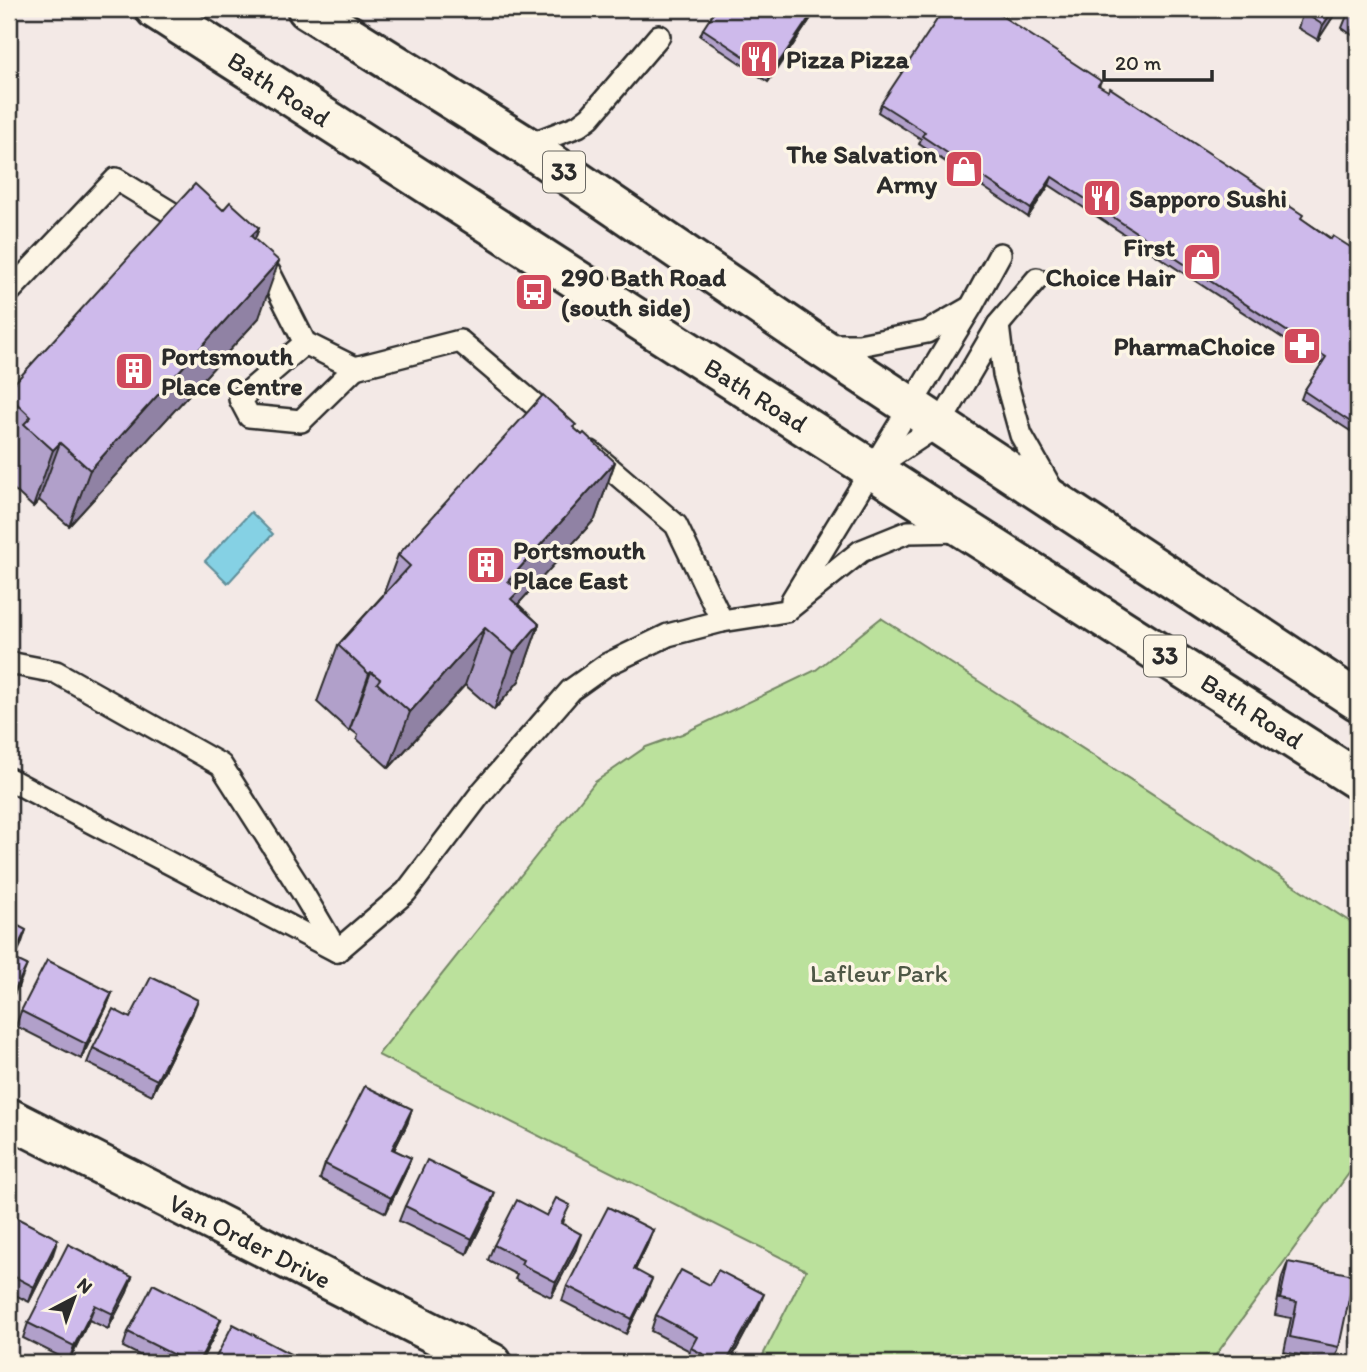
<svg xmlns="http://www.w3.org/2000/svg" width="1367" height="1372" font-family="Itim,sans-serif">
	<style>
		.green { fill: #bbe19c; stroke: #738664; stroke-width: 2 }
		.water { fill: #85d1e4; stroke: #618f9a; stroke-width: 2 }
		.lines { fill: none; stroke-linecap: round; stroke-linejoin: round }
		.lane-casing { stroke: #2b2b2b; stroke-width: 26 }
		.street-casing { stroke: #2b2b2b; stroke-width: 44 }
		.primary-casing { stroke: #2b2b2b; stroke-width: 44 }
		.lane { stroke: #fcf5e5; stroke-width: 21 }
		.street { stroke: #fcf5e5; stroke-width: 38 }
		.primary { stroke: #fcf5e5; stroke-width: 38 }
		.wall { fill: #b1a0ca; stroke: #2b2b2b; stroke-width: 2 }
		.shaded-wall { fill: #9082a4; stroke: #2b2b2b; stroke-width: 2 }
		.building { fill: #cebaeb; stroke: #2b2b2b; stroke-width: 2 }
		.labels { text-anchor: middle; stroke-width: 7; stroke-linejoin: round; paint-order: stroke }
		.shield { fill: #fcf5e5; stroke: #6a6863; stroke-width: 2 }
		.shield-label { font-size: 24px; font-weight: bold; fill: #2b2b2b }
		.poi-label { font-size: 26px; font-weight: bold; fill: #2b2b2b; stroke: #fcf5e5; text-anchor: start }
		.street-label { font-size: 26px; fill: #2b2b2b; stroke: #fcf5e5 }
		.park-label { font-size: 26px; fill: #4f5847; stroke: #fcf5e5 }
	</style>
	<rect width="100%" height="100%" fill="#f3e9e6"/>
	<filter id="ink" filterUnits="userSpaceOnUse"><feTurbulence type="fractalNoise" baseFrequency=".0143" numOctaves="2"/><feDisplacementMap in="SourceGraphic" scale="14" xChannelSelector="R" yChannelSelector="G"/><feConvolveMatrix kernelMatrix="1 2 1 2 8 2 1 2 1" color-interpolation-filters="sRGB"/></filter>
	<g filter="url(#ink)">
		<polygon class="green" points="881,618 1358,927 1358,1161 1210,1363 759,1363 806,1270 378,1055 595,782 646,747 682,734 816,670"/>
		<polygon class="water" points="251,512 273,534 228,583 205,561"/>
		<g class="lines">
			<g class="lane-casing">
				<g id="lane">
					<polyline points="526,146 578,126 590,117 659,36"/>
					<polyline points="253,263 269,272 305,343 355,368 460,341 555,422"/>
					<polyline points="9,292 116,179 193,226"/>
					<polyline points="998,325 1004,374 1021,435 1054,493"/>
					<polyline points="305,343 240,399 249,416 301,421 355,368"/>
					<polyline points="827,345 859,345 927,332 969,308"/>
					<polyline points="591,452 676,525 722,621"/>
					<polyline points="877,466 940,424 998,325 1037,279"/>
					<polyline points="792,600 971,307 1000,254"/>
					<polyline points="9,663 56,672 221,765 301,890 337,951"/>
					<polyline points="9,779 337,951 406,892 482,792 571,690 606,665 668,635 722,621 786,611 861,551 908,532 963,531"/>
				</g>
			</g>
			<g class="street-casing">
				<polyline id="street" points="9,1118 492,1363"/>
			</g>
			<g class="primary-casing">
				<g id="primary">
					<path d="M 155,9 C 554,269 957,523 1358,780"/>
					<polyline points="307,9 526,146 816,344 1358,701"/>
				</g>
			</g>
			<use href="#lane" class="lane"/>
			<use href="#street" class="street"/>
			<use href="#primary" class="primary"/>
		</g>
		<g class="wall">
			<polygon points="817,9 768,82 700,36 703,29"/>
			<polygon points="1338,9 1318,40 1298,28 1303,12"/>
			<polygon points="1358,9 1358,39 1342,28 1348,13"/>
			<polygon points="1101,81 1099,86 1358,256 1358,436 1301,399 1304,391 1322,364 1049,185 1028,217 919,144 921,139 878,112 881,104"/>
			<polygon points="223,210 259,228 255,239 259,318 69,526 39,500 33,507 9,485 9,389"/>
			<polygon points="575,429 615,462 595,519 518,604 539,624 519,681 494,710 465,685 389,768 357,739 358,735 350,729 349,731 317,702 338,645 383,595 398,555"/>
			<polygon points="112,993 106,1008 81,1059 16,1026 21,1011"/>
			<polygon points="192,1015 152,1095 87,1063 93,1048"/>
			<polygon points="407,1124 394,1150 411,1158 405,1173 386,1213 320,1179 325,1164"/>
			<polygon points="405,1206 490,1208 467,1254 399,1221"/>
			<polygon points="9,1214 53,1254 29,1302 9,1292"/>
			<polygon points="547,1216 564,1220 563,1224 576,1249 551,1297 515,1279 517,1275 488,1260 494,1245"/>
			<polygon points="653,1230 647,1245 635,1270 646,1294 626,1334 562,1301 567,1286"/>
			<polygon points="1288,1262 1339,1347 1334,1362 1284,1352 1291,1318 1275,1315 1282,1277"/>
			<polygon points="132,1277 127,1292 108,1329 89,1320 69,1361 23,1338 28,1323"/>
			<polygon points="758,1309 729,1363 686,1363 690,1351 651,1331 656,1315"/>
			<polygon points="221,1319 215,1334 200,1363 155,1363 123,1347 128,1332"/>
		</g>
		<g class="shaded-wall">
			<polygon points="815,9 817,9 768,82 771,74"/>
			<polygon points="1334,9 1338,9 1318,40 1323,25"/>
			<polygon points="1052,177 1049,185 1028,217 1031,209"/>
			<polygon points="259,228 238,284 251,236"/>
			<polygon points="279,261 259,318 69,526 90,470"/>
			<polygon points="60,443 39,500 33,507 53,450"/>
			<polygon points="615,462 595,519 512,611 508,581"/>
			<polygon points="539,624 519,681 494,710 514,653"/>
			<polygon points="485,628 465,685 389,768 410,712"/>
			<polygon points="371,672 350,729 349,731 369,674"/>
			<polygon points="26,930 21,945 9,969 12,958"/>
			<polygon points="27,965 21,980 9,1005 9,1001"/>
			<polygon points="112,993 106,1008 81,1059 86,1044"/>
			<polygon points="198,1000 192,1015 152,1095 157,1080"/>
			<polygon points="412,1109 407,1124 387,1164 392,1149"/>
			<polygon points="411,1158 405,1173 386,1213 391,1198"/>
			<polygon points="495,1193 490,1208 467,1254 472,1239"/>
			<polygon points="653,1230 647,1245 628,1285 634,1269"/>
			<polygon points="581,1234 576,1249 551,1297 556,1282"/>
			<polygon points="58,1239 53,1254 29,1302 34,1287"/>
			<polygon points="132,1277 127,1292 108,1329 113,1314"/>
			<polygon points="652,1279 646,1294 626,1334 632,1319"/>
			<polygon points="764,1294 758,1309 729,1363 726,1363"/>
			<polygon points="95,1305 89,1320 69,1361 74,1346"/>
			<polygon points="221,1319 215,1334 200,1363 198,1363"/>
		</g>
		<g class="building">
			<polygon points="716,9 815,9 771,74 703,29"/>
			<polygon points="944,9 991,9 1101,81 1098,85 1108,91 1110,88 1303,215 1301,218 1331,239 1333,236 1358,252 1356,255 1358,256 1358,427 1304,391 1326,357 1052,177 1031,209 922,136 925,132 881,104"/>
			<polygon points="1306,9 1334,9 1323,25 1303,12"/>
			<polygon points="1351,9 1358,9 1358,20 1348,13"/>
			<polygon points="195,184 223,210 230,202 259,228 251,236 279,261 90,470 60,443 53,450 24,424 31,417 9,396 9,389"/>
			<polygon points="543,395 576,425 573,427 582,435 584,433 615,462 508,581 519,591 511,599 539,624 514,653 485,628 410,712 377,683 380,679 371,672 369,674 338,645 410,566 398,555"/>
			<polygon points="9,921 26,930 12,958 27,965 9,1001"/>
			<polygon points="47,960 112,993 86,1044 21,1011"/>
			<polygon points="151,977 198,1000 157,1080 93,1048 113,1009 130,1018"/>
			<polygon points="365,1086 412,1109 392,1149 411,1158 391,1198 325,1164"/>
			<polygon points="427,1160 495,1193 472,1239 405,1206"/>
			<polygon points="556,1198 570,1205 561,1223 581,1234 556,1282 521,1264 523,1260 494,1245 517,1200 547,1216"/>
			<polygon points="608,1207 653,1230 634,1269 652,1279 632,1319 567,1286"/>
			<polygon points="9,1214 58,1239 34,1287 9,1274"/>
			<polygon points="68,1244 132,1277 113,1314 95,1305 74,1346 28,1323"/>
			<polygon points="1288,1262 1354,1275 1339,1347 1290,1337 1297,1302 1280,1299"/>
			<polygon points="681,1270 710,1285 718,1270 764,1294 726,1363 720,1363 691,1348 697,1337 656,1315"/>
			<polygon points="153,1284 221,1319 198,1363 190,1363 128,1332"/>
			<polygon points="233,1324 296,1357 293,1363 213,1363"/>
		</g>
	</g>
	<defs>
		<g id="restaurant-square" transform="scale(2.0125)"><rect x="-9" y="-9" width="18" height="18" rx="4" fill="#d1495b" stroke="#fcf5e5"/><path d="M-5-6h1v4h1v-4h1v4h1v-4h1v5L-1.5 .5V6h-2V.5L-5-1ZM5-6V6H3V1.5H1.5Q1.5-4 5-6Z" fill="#fff"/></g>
		<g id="shop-square" transform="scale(2.0125)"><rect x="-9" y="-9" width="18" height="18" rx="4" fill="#d1495b" stroke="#fcf5e5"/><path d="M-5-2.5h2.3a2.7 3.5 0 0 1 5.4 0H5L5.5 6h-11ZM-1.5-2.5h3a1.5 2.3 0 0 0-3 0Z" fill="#fff"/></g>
		<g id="bus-square" transform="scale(2.0125)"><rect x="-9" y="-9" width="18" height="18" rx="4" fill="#d1495b" stroke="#fcf5e5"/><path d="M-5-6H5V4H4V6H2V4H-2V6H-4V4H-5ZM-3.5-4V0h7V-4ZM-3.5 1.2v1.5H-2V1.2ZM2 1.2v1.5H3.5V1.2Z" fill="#fff"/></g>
		<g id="pharmacy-square" transform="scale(2.0125)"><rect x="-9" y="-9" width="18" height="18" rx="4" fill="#d1495b" stroke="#fcf5e5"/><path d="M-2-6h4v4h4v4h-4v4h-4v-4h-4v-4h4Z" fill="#fff"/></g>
		<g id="building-square" transform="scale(2.0125)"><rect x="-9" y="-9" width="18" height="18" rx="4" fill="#d1495b" stroke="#fcf5e5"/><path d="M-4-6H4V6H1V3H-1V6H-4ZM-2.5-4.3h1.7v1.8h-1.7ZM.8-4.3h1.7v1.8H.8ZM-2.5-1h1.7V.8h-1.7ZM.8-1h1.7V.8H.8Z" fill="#fff"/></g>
	</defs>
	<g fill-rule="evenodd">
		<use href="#restaurant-square" x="759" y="59"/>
		<use href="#shop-square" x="964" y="169"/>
		<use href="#restaurant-square" x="1102" y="198"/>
		<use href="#shop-square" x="1202" y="262"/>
		<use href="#bus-square" x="534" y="292"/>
		<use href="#pharmacy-square" x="1302" y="346"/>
		<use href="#building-square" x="134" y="371"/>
		<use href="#building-square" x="486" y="565"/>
	</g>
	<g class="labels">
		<g class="shield">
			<rect x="543" y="151.5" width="42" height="41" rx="5"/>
			<rect x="1144" y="635.5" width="42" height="41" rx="5"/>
		</g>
		<g class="shield-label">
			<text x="564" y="180">33</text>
			<text x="1165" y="664">33</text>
		</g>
		<g class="poi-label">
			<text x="786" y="68">Pizza Pizza</text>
			<text x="937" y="163" text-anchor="end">The Salvation<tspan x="937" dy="30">Army</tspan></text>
			<text x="1129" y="207">Sapporo Sushi</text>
			<text x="1175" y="256" text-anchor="end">First<tspan x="1175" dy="30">Choice Hair</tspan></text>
			<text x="561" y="286">290 Bath Road<tspan x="561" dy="30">(south side)</tspan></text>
			<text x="1275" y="355" text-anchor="end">PharmaChoice</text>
			<text x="161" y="365">Portsmouth<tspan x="161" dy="30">Place Centre</tspan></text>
			<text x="513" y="559">Portsmouth<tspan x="513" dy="30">Place East</tspan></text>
		</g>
		<g class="street-label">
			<text transform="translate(279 89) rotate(33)" y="9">Bath Road</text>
			<text transform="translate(756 395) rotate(32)" y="9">Bath Road</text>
			<text transform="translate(1252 711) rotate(33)" y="9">Bath Road</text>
			<text transform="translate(250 1241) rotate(27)" y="9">Van Order Drive</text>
		</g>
		<g class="park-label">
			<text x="879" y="982">Lafleur Park</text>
		</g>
	</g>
	<rect width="1367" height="1372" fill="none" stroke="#fcf5e5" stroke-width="35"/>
	<rect x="18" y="18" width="1332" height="1337" fill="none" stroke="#2b2b2b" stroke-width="2.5" filter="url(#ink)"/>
	<g transform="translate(74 1298) rotate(41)" stroke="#fcf5e5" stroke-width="5" paint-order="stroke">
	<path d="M0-5L12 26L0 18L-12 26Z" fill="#2b2b2b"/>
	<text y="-10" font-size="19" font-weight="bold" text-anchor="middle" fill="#2b2b2b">N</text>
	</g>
	<path d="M1104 70v10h108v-10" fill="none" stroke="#2b2b2b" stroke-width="3.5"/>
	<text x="1115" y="70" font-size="21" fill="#2b2b2b" stroke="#fcf5e5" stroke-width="5" paint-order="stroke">20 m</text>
</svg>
